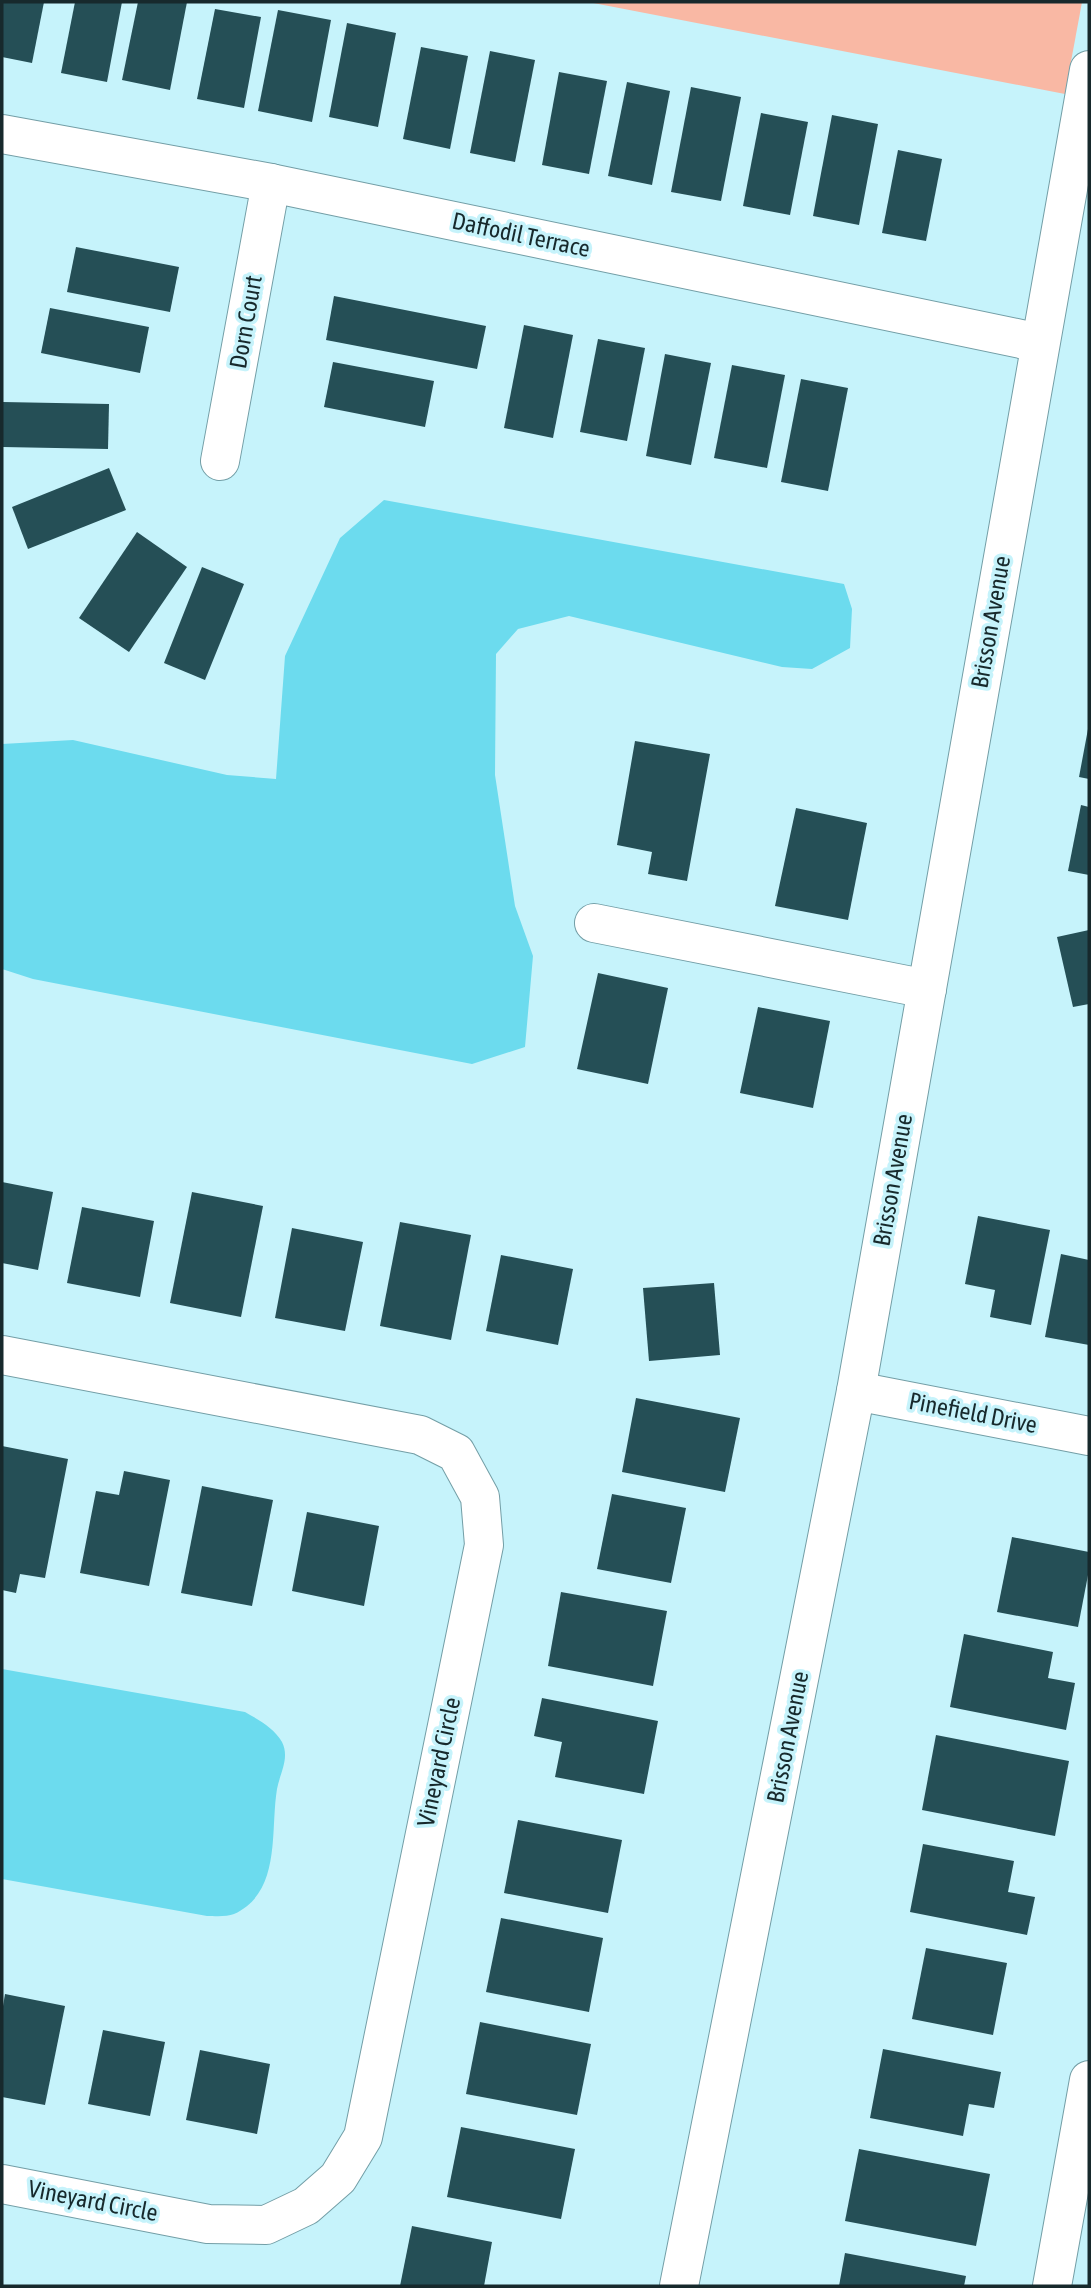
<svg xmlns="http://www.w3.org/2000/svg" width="1091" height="2288" font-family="'Asap Condensed',sans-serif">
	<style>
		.green { fill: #f9b8a4 }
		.water { fill: #6cdbee }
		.building { fill: #254f56 }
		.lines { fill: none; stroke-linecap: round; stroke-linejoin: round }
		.minor-casing { stroke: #739ea6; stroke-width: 40 }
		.minor { stroke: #fff; stroke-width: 38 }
		.labels { text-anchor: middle; stroke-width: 7; stroke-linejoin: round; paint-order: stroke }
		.street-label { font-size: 24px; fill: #17292c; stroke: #c6f3fb }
	</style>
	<rect width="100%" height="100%" fill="#c6f3fb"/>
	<polygon class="green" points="588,2 1082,2 1065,94"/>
	<g class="water">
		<polygon points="384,500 844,584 852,609 850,648 812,669 782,667 569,616 518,629 496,654 495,775 515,906 533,956 525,1047 472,1064 33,979 2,969 2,744 73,740 227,775 276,779 285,656 340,538"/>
		<path d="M 2,1669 L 245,1712 C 259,1720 274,1728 282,1742 C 290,1758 280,1773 277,1789 C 270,1831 282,1892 234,1914 C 227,1917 215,1916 207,1916 L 2,1879 Z"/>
	</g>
	<g class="building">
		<polygon points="2,2 44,2 32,63 2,57"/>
		<polygon points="75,2 122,2 107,82 61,73"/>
		<polygon points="138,2 187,2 170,90 122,80"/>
		<polygon points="215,9 261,17 244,108 197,99"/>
		<polygon points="278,10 331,20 312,122 258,111"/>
		<polygon points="347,23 396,33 378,127 329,117"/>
		<polygon points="421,47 468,56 450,149 403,139"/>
		<polygon points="490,51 535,60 515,162 470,153"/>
		<polygon points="559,72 607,81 589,174 542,165"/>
		<polygon points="627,82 670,91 652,185 608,176"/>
		<polygon points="691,87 741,97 721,201 671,192"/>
		<polygon points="761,113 808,122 790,215 743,206"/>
		<polygon points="832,115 878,124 859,225 813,216"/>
		<polygon points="898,150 942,159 926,241 882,233"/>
		<polygon points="76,247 179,267 170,312 67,292"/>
		<polygon points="334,296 486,326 477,369 326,340"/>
		<polygon points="50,308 149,327 140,373 41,353"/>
		<polygon points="524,325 573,335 553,438 504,428"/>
		<polygon points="598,339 645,348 627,441 580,432"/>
		<polygon points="665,354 711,363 691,465 646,456"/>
		<polygon points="333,362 434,381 425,427 324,407"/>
		<polygon points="732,365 785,375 767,468 714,458"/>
		<polygon points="801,379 848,388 828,491 781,482"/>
		<polygon points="3,402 109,404 108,449 3,447"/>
		<polygon points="109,468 126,510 28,549 12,507"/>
		<polygon points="137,532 187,567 129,652 79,618"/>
		<polygon points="202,567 244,584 205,680 164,663"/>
		<polygon points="1088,729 1089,729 1089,779 1079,777"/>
		<polygon points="635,741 710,754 687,881 648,874 652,852 617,845"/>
		<polygon points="1081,805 1089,807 1089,875 1068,871"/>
		<polygon points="796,808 867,823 848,920 775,906"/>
		<polygon points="1089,930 1089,1004 1073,1007 1057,937"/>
		<polygon points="598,973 668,988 648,1084 577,1069"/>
		<polygon points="758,1007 830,1021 813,1108 740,1093"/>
		<polygon points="2,1182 53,1192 38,1270 2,1263"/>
		<polygon points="192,1192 263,1206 241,1317 170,1303"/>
		<polygon points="82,1207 154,1221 140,1297 67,1283"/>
		<polygon points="978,1216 1050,1230 1031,1325 990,1317 995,1290 965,1284"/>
		<polygon points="400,1222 471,1235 451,1340 380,1326"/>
		<polygon points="292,1228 363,1242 345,1331 275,1318"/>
		<polygon points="1061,1254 1089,1260 1089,1345 1045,1337"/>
		<polygon points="501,1255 573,1269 558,1345 486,1331"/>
		<polygon points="714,1283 720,1355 649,1361 643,1288"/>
		<polygon points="636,1398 740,1418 725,1492 622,1472"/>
		<polygon points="2,1446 68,1459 45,1578 20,1574 16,1593 2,1590"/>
		<polygon points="124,1471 170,1480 149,1586 80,1573 96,1491 119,1495"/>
		<polygon points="202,1486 273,1500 252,1606 181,1593"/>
		<polygon points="612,1494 686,1508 671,1583 597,1569"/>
		<polygon points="307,1512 379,1526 364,1606 292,1591"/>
		<polygon points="1012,1537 1089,1552 1089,1570 1078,1627 997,1612"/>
		<polygon points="561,1592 667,1611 653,1686 548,1666"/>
		<polygon points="964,1634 1053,1652 1048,1678 1075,1683 1066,1730 950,1707"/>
		<polygon points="542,1698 658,1721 644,1794 555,1777 562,1742 534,1736"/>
		<polygon points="936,1735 1069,1761 1055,1836 922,1810"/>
		<polygon points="518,1820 622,1840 608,1913 504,1893"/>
		<polygon points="923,1844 1014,1861 1008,1892 1035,1897 1027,1935 910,1912"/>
		<polygon points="501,1918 603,1938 589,2012 486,1992"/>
		<polygon points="926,1948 1007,1963 993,2035 912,2019"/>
		<polygon points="5,1994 65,2006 45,2105 2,2097 2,2012"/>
		<polygon points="480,2022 591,2044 577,2115 466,2094"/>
		<polygon points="103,2030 165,2042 150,2116 88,2104"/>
		<polygon points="883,2049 1001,2072 994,2108 969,2104 963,2136 870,2118"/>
		<polygon points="200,2050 270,2064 257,2134 186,2120"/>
		<polygon points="461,2127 575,2149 561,2219 447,2197"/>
		<polygon points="859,2149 990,2174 976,2246 845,2221"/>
		<polygon points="412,2226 492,2242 484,2286 400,2286"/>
		<polygon points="845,2253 966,2276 964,2286 839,2286"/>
	</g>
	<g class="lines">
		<g class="minor-casing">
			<g id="minor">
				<polyline points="2,134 271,183 1040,343"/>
				<polyline points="220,461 271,183"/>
				<polyline points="594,923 927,989"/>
				<polyline points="2,1355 420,1435 456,1453 480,1497 484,1545 363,2137 338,2178 306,2206 266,2225 208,2224 2,2184"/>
				<polyline points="856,1391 1089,1436"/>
				<polyline points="679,2286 856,1391 1089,70"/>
				<polyline points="1052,2286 1089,2080"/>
			</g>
		</g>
		<use href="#minor" class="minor"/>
	</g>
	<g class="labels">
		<g class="street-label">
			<text transform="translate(521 235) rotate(12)" y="8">Daffodil Terrace</text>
			<text transform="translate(246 322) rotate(-80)" y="8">Dorn Court</text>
			<text transform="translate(991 622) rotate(-80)" y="8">Brisson Avenue</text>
			<text transform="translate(893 1180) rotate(-80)" y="8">Brisson Avenue</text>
			<text transform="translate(973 1413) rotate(11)" y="8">Pinefield Drive</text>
			<text transform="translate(788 1737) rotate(-79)" y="8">Brisson Avenue</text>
			<text transform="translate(439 1762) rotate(-78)" y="8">Vineyard Circle</text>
			<text transform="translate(93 2201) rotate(11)" y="8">Vineyard Circle</text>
		</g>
	</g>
	<rect width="1091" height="2288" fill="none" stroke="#17292c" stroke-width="7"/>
</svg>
